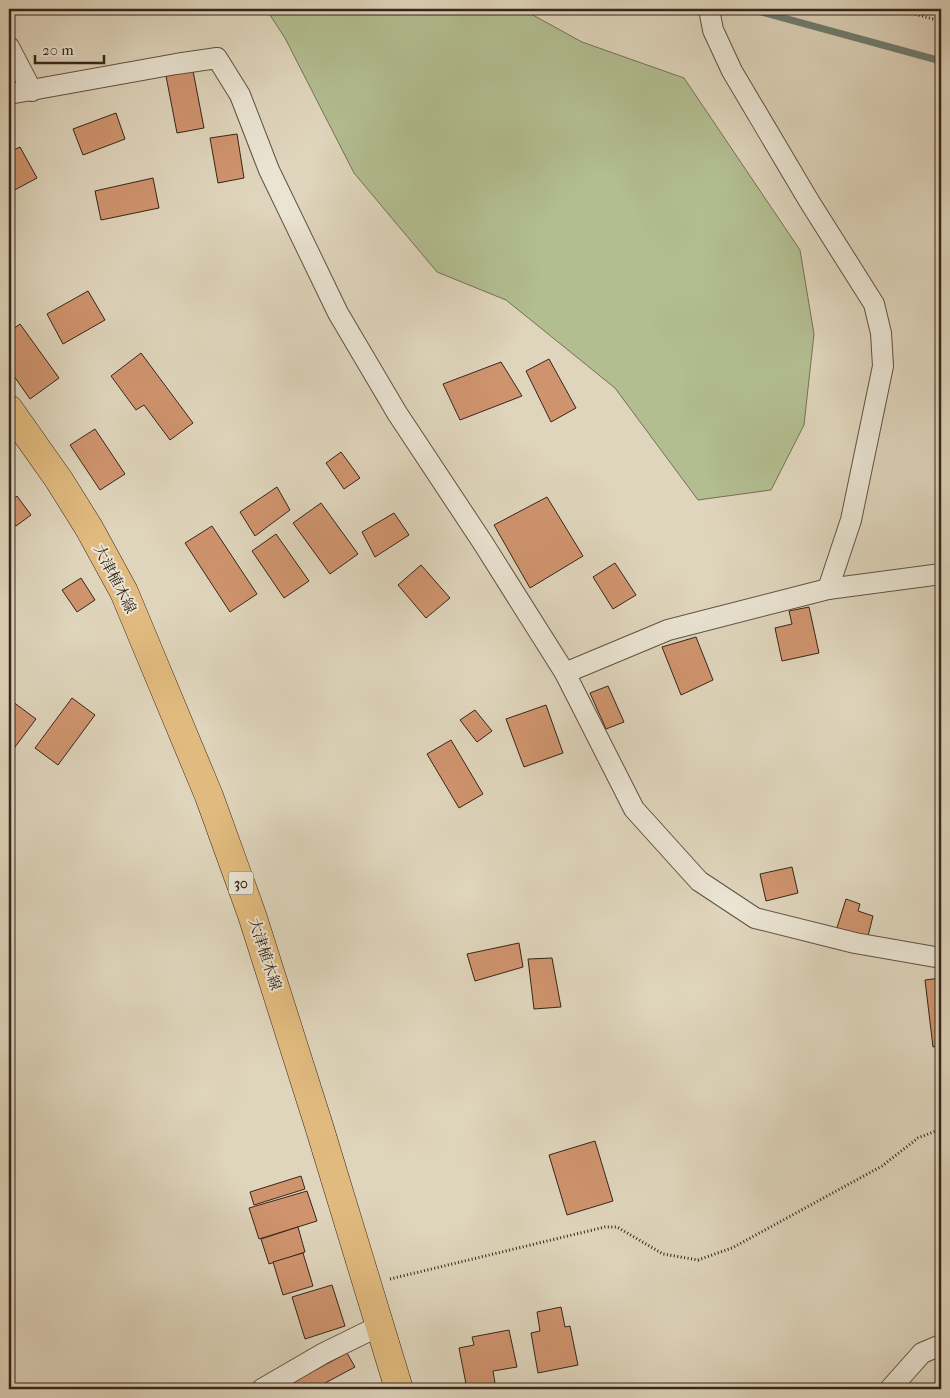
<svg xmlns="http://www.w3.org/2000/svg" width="950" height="1398" font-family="'IM FELL French Canon','Noto Serif JP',serif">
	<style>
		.green { fill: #b2bd90; stroke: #747155 }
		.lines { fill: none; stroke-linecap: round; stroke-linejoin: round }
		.stream { stroke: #6f7e71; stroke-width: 7 }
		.building { fill: #cf946e; stroke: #37251a }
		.minor-casing { stroke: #615142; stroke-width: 22 }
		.primary-casing { stroke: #37251a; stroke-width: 29 }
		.path { stroke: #37251a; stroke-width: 3; stroke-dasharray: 1 2.5; stroke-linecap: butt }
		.minor { stroke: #eae4d3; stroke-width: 20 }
		.primary { stroke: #e0ba7e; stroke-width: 28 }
		.labels { text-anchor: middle; stroke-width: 4; stroke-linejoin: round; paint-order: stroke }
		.shield { fill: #eae4d3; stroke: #6d5e52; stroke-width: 1 }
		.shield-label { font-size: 14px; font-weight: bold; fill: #37251a }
		.street-label { font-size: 15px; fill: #37251a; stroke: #eae4d3 }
	</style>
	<rect width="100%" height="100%" fill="#dfd5bc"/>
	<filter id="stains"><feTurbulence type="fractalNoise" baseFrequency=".004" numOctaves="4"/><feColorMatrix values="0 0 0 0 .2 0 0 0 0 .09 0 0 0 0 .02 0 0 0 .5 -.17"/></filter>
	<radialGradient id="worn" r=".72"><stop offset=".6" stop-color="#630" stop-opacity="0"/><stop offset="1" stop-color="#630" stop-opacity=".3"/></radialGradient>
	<polygon class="green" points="266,9 522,9 582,42 684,78 800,250 814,334 804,425 771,490 698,500 615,388 506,300 437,272 354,173 285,38"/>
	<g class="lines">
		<polyline class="stream" points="754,10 941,61"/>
	</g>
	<g class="building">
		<polygon points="193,71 204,128 177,133 166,76"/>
		<polygon points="116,113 125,139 83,155 73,129"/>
		<polygon points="237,134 244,178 218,183 210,138"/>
		<polygon points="20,147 37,178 9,193 9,152"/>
		<polygon points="153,178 159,208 101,220 95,191"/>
		<polygon points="88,291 105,320 63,344 47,314"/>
		<polygon points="20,324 59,378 30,399 9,369 9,332"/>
		<polygon points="141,353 193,423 170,440 144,405 136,410 111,376"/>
		<polygon points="549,359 576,408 551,422 526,371"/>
		<polygon points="501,362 522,396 460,420 443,384"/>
		<polygon points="95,429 125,474 100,490 70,445"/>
		<polygon points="341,452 360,478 344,489 326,463"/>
		<polygon points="277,487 290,510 255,536 240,512"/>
		<polygon points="17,496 31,515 16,526 9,517 9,502"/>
		<polygon points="547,497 583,556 530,588 494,525"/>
		<polygon points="321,503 358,554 330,574 293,523"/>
		<polygon points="394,513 409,535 375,557 362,532"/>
		<polygon points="212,526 257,594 230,612 185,543"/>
		<polygon points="276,534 309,581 284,598 252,551"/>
		<polygon points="615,563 636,595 613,609 593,577"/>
		<polygon points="421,565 450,598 426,618 398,585"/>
		<polygon points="81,578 95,600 77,612 62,590"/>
		<polygon points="809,607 819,653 782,661 775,628 792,624 789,611"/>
		<polygon points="696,637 713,680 681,695 662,647"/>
		<polygon points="608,686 624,722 606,729 590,693"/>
		<polygon points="72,698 95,715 58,765 35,748"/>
		<polygon points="9,699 36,719 9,755"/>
		<polygon points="546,705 563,753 524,767 506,719"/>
		<polygon points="475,710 492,731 477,742 460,720"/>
		<polygon points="451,740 483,794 459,808 427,754"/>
		<polygon points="792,867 798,893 766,901 760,874"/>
		<polygon points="846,899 860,904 858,911 873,916 867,940 836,931"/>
		<polygon points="519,943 523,967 475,981 467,954"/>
		<polygon points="552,958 561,1007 534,1009 528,959"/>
		<polygon points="941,978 941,1045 933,1047 925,980"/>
		<polygon points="595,1141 613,1201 567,1215 549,1155"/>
		<polygon points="301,1176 305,1189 254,1205 250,1192"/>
		<polygon points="307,1191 317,1221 259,1239 249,1208"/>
		<polygon points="298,1227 305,1252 269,1264 261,1239"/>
		<polygon points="303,1253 313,1286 283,1295 273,1262"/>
		<polygon points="332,1285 345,1326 305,1339 292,1297"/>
		<polygon points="561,1307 565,1327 570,1326 578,1365 538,1373 531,1333 540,1331 537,1312"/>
		<polygon points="509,1330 517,1367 493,1371 496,1389 467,1389 459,1348 474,1345 472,1337"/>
		<polygon points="347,1353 355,1367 314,1389 296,1389 293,1382"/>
	</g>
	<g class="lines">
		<g class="minor-casing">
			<g id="minor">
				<polyline points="709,9 713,30 732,71 809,201 874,304 881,333 883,366 851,520 828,589"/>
				<polyline points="9,47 32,91"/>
				<polyline points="9,94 176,64 217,58 240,95 269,170 338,313 397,413 483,543 565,673 634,809 699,881 755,918 855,943 941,958"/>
				<polyline points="565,673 668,630 828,589 941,574"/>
				<polyline points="262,1389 324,1353 379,1326"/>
				<polyline points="890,1389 922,1353 941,1345"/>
			</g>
		</g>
		<g class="primary-casing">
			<polyline id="primary" points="9,409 59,480 89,528 124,592 209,796 252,915 319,1126 399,1389"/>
		</g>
		<g class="path">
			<polyline points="895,9 941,21"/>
			<polyline points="390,1279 605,1227 617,1227 663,1254 698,1260 732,1248 882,1166 918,1138 941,1129"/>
		</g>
		<use href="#minor" class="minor"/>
		<use href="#primary" class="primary"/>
	</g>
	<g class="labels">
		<rect class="shield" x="228.5" y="871.5" width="25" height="23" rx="4"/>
		<g class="shield-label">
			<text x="241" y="888">30</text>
		</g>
		<g class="street-label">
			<text transform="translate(115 579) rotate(63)" y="5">大津植木線</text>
			<text transform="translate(265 954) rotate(72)" y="5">大津植木線</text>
		</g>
	</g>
	<rect width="950" height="1398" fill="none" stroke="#dfd5bc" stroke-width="30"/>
	<rect x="10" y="10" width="930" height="1378" fill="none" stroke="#37251a" stroke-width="2.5"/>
	<rect x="15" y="15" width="920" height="1368" fill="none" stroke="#37251a"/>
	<path d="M35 55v8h69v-8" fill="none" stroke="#37251a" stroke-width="2.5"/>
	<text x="42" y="55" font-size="15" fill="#37251a" stroke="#eae4d3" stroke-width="4" paint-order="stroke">20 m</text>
	<rect width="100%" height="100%" filter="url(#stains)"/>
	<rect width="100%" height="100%" fill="url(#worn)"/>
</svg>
